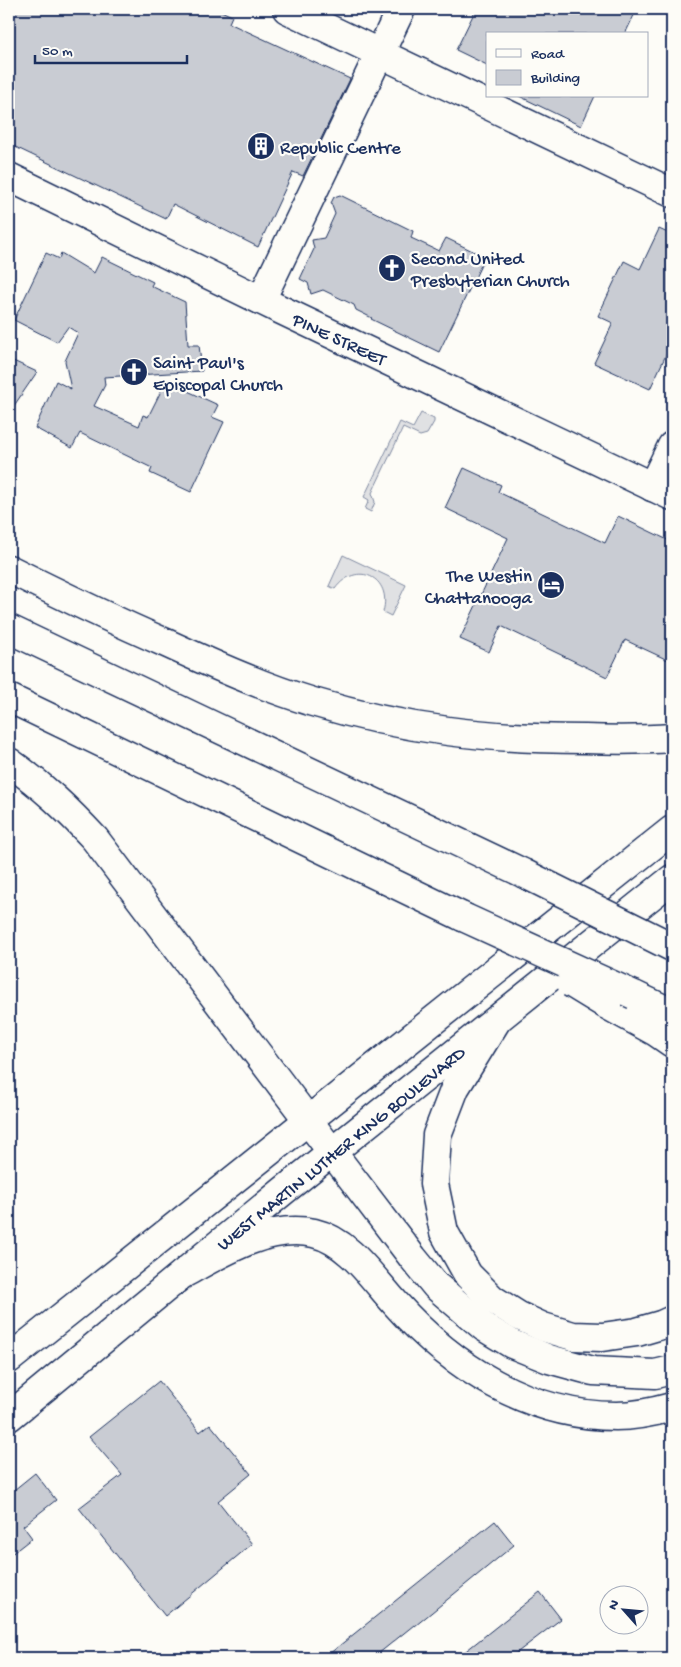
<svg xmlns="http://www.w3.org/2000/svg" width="681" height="1667" font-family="'Gochi Hand',sans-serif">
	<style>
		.green { fill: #e0e1e3; stroke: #7e88a0 }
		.building { fill: #c9ccd3; stroke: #1b2f5e }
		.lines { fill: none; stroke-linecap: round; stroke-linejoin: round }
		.minor-casing { stroke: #1b2f5e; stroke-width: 31 }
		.major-casing { stroke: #1b2f5e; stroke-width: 31 }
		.highway-casing { stroke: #1b2f5e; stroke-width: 31 }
		.minor { stroke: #fdfcf7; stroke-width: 28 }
		.major { stroke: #fdfcf7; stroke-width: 28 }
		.highway { stroke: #fdfcf7; stroke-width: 28 }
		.highway-bridge-casing { stroke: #1b2f5e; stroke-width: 31; stroke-linecap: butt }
		.highway-bridge { stroke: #fdfcf7; stroke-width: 28 }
		.labels { text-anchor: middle; stroke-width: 4.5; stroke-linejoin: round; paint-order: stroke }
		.poi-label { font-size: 19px; fill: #1b2f5e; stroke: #fdfcf7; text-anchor: start }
		.street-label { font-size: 19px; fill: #1b2f5e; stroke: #fdfcf7 }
	</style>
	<rect width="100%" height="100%" fill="#fdfcf7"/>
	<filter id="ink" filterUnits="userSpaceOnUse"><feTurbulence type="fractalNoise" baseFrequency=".02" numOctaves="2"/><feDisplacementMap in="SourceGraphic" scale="10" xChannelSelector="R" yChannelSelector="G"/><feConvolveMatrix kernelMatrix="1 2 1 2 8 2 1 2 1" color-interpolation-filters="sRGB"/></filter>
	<g filter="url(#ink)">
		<g class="green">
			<polygon points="421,413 434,419 434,422 427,434 420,436 403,428 372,493 375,502 371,512 365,509 369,500 364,497 400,422 413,428"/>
			<path d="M 343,555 L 406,585 L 391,616 L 383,612 C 393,577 356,560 335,589 L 329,586 Z"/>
		</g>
		<g class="building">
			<polygon points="9,9 217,9 232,16 229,23 350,79 303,176 293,172 258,247 173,204 166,219 9,144"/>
			<polygon points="476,9 637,9 625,34 487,34 487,65 456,50"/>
			<polygon points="519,96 595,96 581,126"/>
			<polygon points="340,195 413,231 411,238 439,251 446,238 485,257 439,352 371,319 372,318 356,310 354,305 323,290 311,294 308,283 300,279 314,249 312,240 324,238 335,214 331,203 334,197"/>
			<polygon points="659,229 672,235 672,342 650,389 594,363 613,323 598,316 624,261 640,269"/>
			<polygon points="46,253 59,259 61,253 94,273 102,257 153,282 151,286 185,302 188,345 199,345 202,371 104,377 105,385 94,406 139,426 143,415 148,417 166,381 218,405 212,417 224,422 191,492 150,473 152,468 80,433 72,448 35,428 56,381 71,389 65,361 78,333 68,327 57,342 14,320"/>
			<polygon points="9,359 37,372 9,413"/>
			<polygon points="464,468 501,485 498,492 605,543 618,516 672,542 672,662 625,640 607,677 501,626 489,652 460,639 508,538 445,508"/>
			<polygon points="159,1381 200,1432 210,1424 251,1474 218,1501 252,1544 165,1616 79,1508 122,1475 89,1437"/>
			<polygon points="35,1473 56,1500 23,1526 32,1538 9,1556 9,1494"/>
			<polygon points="495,1521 514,1545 415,1626 414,1625 373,1658 324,1658"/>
			<polygon points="540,1592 561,1619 510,1658 457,1658"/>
		</g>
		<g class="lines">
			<g class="minor-casing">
				<g id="minor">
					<polyline points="287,9 672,193"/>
					<polyline points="9,177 275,307 672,496"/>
					<polyline points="261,300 401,9"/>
					<polyline points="652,487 672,446"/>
				</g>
			</g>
			<g class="major-casing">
				<g id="major">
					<polyline points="9,1359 672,830"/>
					<polyline points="9,1417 282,1192 672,879"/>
				</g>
			</g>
			<g class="highway-casing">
				<g id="highway">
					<path d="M 9,569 C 61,595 113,620 166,643 C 214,665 263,687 313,702 C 405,730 490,739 585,739 C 614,740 643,740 672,738"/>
					<polyline points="9,629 523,873"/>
					<polyline points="9,698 463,917"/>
					<path d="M 9,762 C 43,786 67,809 95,839 L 332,1152 L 413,1258 L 436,1286 L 484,1327 L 512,1344 L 549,1359 L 593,1371 L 655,1374 L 672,1370"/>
					<polyline points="634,995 672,1013"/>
					<polyline points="607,1005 656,1032 672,1043"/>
					<polyline points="497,1020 455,1088 437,1135 434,1184 444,1232 468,1275 492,1299 519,1316 543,1327 573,1336 602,1337 637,1332 661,1325 672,1320"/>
					<path d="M 183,1274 C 221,1253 268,1223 314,1233 C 349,1241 373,1279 396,1304 C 452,1367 529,1416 616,1416 C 635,1416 654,1412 672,1407"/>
				</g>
			</g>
			<use href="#minor" class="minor"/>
			<use href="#major" class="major"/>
			<use href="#highway" class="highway"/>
			<g class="highway-bridge-casing">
				<g id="highway-bridge">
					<polyline points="523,873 672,947"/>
					<polyline points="463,917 634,995"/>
					<polyline points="571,983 607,1005"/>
				</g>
			</g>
			<use href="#highway-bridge" class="highway-bridge"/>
		</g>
	</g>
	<defs>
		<g id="building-disc" transform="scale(1.4375)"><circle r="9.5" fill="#1b2f5e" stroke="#fdfcf7"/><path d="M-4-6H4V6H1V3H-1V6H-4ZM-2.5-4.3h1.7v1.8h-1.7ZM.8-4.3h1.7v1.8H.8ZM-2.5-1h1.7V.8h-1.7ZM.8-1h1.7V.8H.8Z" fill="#fff"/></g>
		<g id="church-disc" transform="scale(1.4375)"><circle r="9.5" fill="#1b2f5e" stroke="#fdfcf7"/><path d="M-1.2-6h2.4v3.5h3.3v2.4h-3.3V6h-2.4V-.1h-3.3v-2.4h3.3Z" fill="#fff"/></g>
		<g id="hotel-disc" transform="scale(1.4375)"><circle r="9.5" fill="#1b2f5e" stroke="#fdfcf7"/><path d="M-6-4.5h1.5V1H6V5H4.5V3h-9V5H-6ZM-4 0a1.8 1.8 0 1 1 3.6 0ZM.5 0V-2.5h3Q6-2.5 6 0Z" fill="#fff"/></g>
	</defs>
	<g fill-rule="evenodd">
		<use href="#building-disc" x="261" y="146"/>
		<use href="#church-disc" x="392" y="268"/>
		<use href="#church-disc" x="134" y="372"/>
		<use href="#hotel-disc" x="551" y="585"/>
	</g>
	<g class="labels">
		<g class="poi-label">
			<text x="280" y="153">Republic Centre</text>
			<text x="411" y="264">Second United<tspan x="411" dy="22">Presbyterian Church</tspan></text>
			<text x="153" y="368">Saint Paul's<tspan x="153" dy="22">Episcopal Church</tspan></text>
			<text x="532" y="581" text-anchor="end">The Westin<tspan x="532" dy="22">Chattanooga</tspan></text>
		</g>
		<g class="street-label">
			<text transform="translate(340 338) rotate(25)" y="7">PINE STREET</text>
			<text transform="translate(340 1147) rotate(-39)" y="7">WEST MARTIN LUTHER KING BOULEVARD</text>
		</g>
	</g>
	<rect width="681" height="1667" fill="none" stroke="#fdfcf7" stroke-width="30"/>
	<rect x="15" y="15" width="651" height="1637" fill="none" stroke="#1b2f5e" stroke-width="2" filter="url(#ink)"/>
	<rect x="486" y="32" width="162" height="65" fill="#fdfcf7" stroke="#a3aaba"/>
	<rect x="496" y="49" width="25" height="8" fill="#fdfcf7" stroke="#a3aaba"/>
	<text x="531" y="58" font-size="15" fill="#1b2f5e">Road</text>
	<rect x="496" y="70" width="25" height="15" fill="#c9ccd3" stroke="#a3aaba"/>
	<text x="531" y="82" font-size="15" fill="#1b2f5e">Building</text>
	<g transform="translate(624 1610) rotate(297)"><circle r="24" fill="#fdfcf7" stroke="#a3aaba"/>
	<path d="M0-4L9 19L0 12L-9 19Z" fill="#1b2f5e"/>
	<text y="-8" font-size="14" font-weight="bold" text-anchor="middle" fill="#1b2f5e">N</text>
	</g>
	<path d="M35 55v8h152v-8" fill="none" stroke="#1b2f5e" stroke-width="2.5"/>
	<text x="42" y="55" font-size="15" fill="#1b2f5e" stroke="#fdfcf7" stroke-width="4" paint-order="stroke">50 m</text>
</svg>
